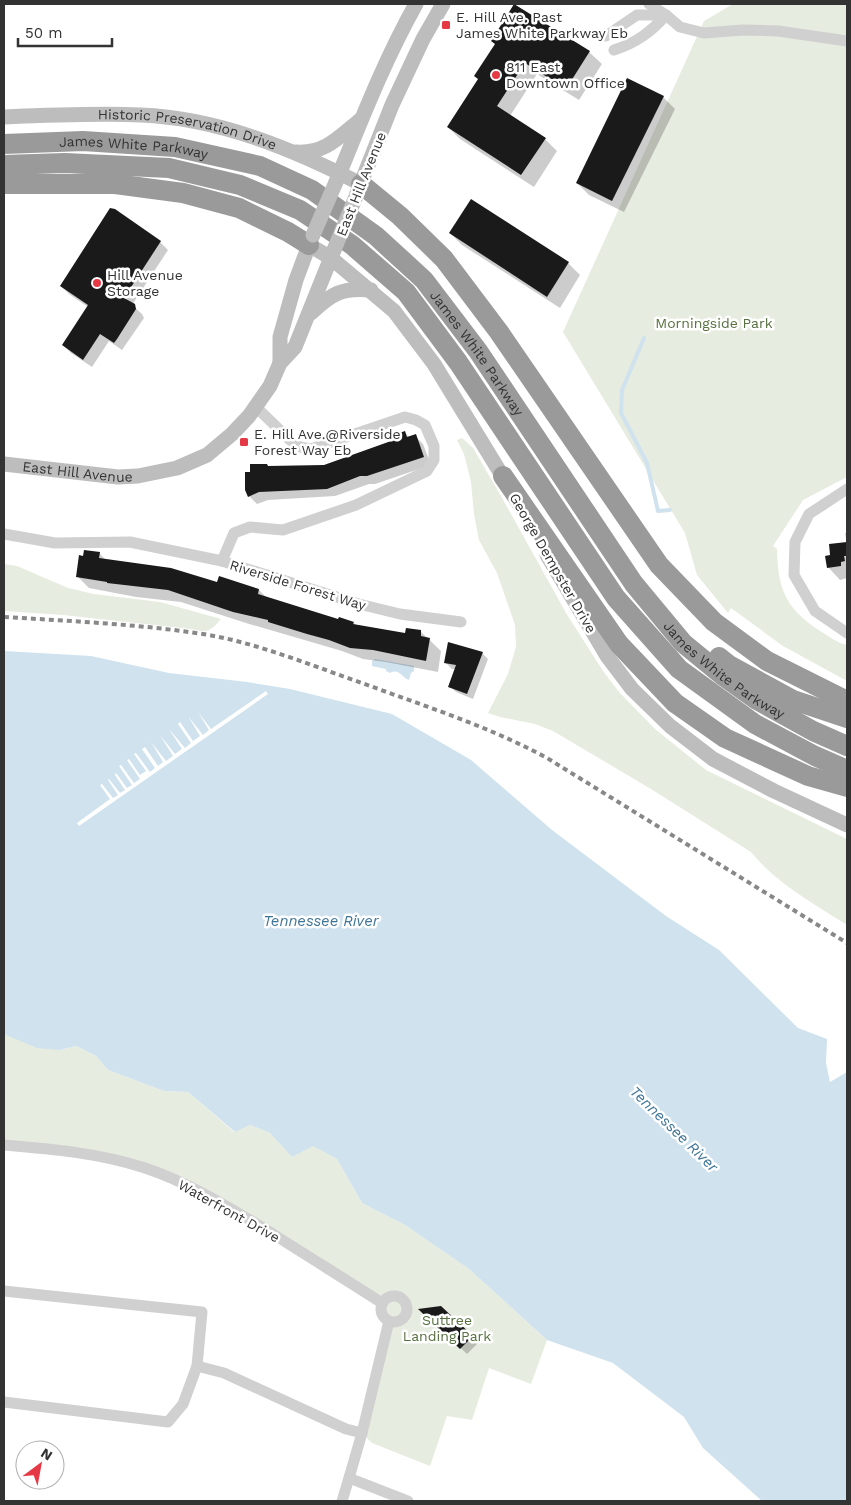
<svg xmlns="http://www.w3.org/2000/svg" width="851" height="1505" font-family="'Work Sans',sans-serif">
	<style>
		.green { fill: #e6ecdf }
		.water { fill: #cfe2ee }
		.pier { fill: #fff }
		.shadow { fill: #0003 }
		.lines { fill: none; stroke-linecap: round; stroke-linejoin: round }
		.stream { stroke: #cfe2ee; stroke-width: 4 }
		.building { fill: #1a1a1a }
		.street { stroke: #d0d0d0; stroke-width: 11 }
		.secondary { stroke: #bdbdbd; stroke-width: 15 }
		.highway { stroke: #9a9a9a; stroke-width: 20 }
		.rail { stroke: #888; stroke-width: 4; stroke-dasharray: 5 4; stroke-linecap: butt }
		.secondary-bridge { stroke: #bdbdbd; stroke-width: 15 }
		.poi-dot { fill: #e63946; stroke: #fff; stroke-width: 2 }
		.labels { text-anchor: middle; stroke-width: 5; stroke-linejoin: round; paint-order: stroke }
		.poi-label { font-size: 14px; fill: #333; stroke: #fff; text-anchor: start }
		.street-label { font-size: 14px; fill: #333; stroke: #fff }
		.park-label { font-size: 14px; fill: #56703f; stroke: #fff }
		.water-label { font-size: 15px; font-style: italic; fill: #3f7597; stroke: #fff }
	</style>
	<rect width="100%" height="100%" fill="#fff"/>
	<g class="green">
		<path d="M 733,4 L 847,4 L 847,477 L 803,500 L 773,546 L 777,549 C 778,589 785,608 820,631 C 829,636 837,643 847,645 L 847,681 L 783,646 L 731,608 L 728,613 L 697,575 L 685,533 L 563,332 L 704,21 Z"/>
		<path d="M 462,438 L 473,448 L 501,496 L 566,613 L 603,671 L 619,692 L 655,729 L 706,770 L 847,839 L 847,925 C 814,904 776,883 751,852 L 651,789 L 553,731 L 535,724 L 500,717 L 488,713 L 508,674 L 516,647 L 515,625 L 497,573 L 479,540 L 474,514 L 471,482 L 464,454 L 457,440 Z"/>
		<path d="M 4,564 L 17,566 L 68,588 L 94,594 L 160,602 L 221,619 C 210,632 207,633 191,629 L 63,615 L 4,611 Z"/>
		<polygon points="4,1034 60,1050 76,1046 96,1056 108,1070 164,1091 188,1092 234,1132 250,1125 270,1133 292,1157 312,1145 337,1159 362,1203 405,1225 469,1269 547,1340 531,1384 489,1368 472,1420 447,1416 430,1466 372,1443 362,1433 385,1319 381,1311 381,1307 241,1215 145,1168 4,1145"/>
	</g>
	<g class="water">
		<polygon points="4,651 91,656 169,673 247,682 290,689 392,714 471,760 552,830 666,916 719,950 798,1028 827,1039 826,1063 830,1082 847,1072 847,1501 762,1501 703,1448 684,1417 613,1363 547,1340 469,1269 405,1225 362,1203 337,1159 313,1146 292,1157 270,1133 250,1125 235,1132 188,1092 164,1091 108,1070 96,1056 76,1046 60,1050 37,1048 4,1034"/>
		<path d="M 375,659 L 414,666 L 414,671 L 411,673 L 409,680 C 401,677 399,668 390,673 L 386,671 L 386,669 L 372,666 L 372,661 Z"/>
	</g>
	<polygon class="pier" points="266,691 268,694 79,826 77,823 110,799 100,785 102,784 113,798 118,795 108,780 109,779 120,793 125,790 115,775 116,773 127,788 132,785 119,766 121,765 134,783 140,779 127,760 129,759 140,775 146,771 134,754 136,753 150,772 155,768 142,749 145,747 158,766 163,762 151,742 166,761 173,756 160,735 175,754 182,749 169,729 185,748 191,743 178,724 180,722 193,741 200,736 188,716 203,735 209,730 198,712 211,729"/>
	<g class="shadow">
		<polygon points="515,5 589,52 602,64 579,100 537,74 510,116 545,139 557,151 534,187 460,139 448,127 479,80 496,45 492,41"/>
		<polygon points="663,97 675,109 624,212 589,195 577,183"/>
		<polygon points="471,201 568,263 580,275 560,308 462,245 450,233"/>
		<polygon points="160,242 168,250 132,305 142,314 144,318 122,350 109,341 92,367 71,353 63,345 88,307 69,294 61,286"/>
		<polygon points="405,433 410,438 415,436 423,444 431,465 375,484 369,484 335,496 268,500 257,504 249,496 251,473 269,467 325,466 392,442"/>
		<polygon points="845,533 847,533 847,578 840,580 828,567 847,543"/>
		<polygon points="99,553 106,560 218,583 259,590 267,598 338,620 339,618 354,623 357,626 406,635 421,632 441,651 438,672 386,662 363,659 342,651 246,623 181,602 136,597 89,588 77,576 84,557"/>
		<polygon points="482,653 488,659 473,699 456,692 450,686 456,669 452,669 446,663"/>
		<polygon points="441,1308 478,1343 467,1354 421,1310"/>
	</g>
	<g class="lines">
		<polyline class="stream" points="644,338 622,390 621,413 647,463 658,511 670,510"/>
	</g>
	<g class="building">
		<polygon points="514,4 590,51 566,89 525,63 497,106 546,138 521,175 447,127 478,79 474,76 495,44 491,41"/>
		<polygon points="627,78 664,96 612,201 576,183"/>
		<polygon points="471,199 569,262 547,297 449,233"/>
		<polygon points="110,208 115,209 161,241 124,298 135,304 136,309 117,339 114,343 100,334 83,360 62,345 88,305 60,286"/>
		<polygon points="405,431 407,437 416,434 424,457 367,476 360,476 327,489 259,492 248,497 245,490 245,472 250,472 250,464 267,464 268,466 324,465 391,441 391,436"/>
		<polygon points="847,542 847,556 844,556 845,561 841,562 841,566 827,568 825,556 830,555 829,544"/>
		<polygon points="84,550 100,552 99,558 171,568 217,582 219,576 259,589 258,594 338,619 339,617 354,622 353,624 405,633 406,628 421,630 421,636 430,638 426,661 373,650 350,648 329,640 307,634 268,622 268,620 233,612 168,590 107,583 107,582 76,577 79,555 83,556"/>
		<polygon points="448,642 483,652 467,694 448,687 456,665 444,663"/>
		<polygon points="441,1306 473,1336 460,1349 418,1309"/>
	</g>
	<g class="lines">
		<g class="street">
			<polyline points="649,4 666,15 680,27 704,33 743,30 778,31 847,41"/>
			<polyline points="606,36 637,15 666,15"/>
			<path d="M 614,50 C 636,43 651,32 666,15"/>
			<polyline points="256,407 290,440 300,447 311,449 405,417 416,420 425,425 434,446 434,460 427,471 356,505 283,530 250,527 234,533 222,561 359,604 400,614 461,622"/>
			<polyline points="847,489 809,514 795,542 794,575 815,611 847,633"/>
			<polyline points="4,534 55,543 130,542 222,561"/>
			<path d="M 4,1145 C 52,1149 99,1153 145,1168 C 190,1183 230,1208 270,1232 C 307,1256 345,1279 382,1303"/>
			<polyline points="4,1291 202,1312 197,1366 183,1404 168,1422 4,1402"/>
			<circle cx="394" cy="1309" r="13"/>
			<polyline points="197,1366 224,1373 346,1429 362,1433 349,1478 408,1501"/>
			<polyline points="362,1433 389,1321"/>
			<polyline points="342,1501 349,1478"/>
		</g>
		<g class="secondary">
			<path id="s1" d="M 4,117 C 49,115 96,113 141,115 C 218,118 293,149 361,184"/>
			<path d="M 296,152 C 325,154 339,137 360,120"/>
			<path d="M 336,182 C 361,121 384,61 416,4"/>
			<polyline points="357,193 392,105 423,39 443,4"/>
			<polyline points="309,245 331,258 394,311 434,364 508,485"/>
			<path d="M 311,313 C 331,294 342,287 371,290"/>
			<polyline points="280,363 280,337 296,280 312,237"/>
			<path id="s2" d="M 4,464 L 118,477 L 138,476 L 177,468 L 207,455 L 232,434 L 249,416 L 270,386 L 280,363 L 295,347 L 334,250"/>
			<polyline points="547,555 607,656 632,689 670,726 713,759 774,791 847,825"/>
		</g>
		<g class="highway">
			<path id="s3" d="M 4,144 L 83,141 L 175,147 L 260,166 L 312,190 L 376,236 L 424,280 L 478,351 L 634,584 L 683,643 L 722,675 L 757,700 L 813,731 L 847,746"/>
			<polyline points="4,165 65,163 169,168 240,185 300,210 352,245 406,292 458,362 616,598 679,669 755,724 815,756 847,770"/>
			<polyline points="4,184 115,184 183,193 239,208 288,232 309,245"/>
			<polyline points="361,184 400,216 444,259 499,332 659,565 714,622 767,661 847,701"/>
			<polyline points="503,476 619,644 675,703 725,738 808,776 847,787"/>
			<polyline points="719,657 729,665 793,700 847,718"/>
		</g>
		<path class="rail" d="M 4,617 C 70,621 137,624 203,634 C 258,643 310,665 362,683 C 424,706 488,726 547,758 L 847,943"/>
		<g class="secondary-bridge">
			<polyline points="313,235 336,182"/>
			<polyline points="334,250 357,194"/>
		</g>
	</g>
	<g class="poi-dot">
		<rect x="441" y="20" width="10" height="10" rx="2.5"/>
		<circle cx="496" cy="75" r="5"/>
		<circle cx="97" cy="283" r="5"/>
		<rect x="239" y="437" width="10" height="10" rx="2.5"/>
	</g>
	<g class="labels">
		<g class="poi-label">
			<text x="456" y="22">E. Hill Ave. Past<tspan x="456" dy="16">James White Parkway Eb</tspan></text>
			<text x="506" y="72">811 East<tspan x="506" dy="16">Downtown Office</tspan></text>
			<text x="107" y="280">Hill Avenue<tspan x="107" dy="16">Storage</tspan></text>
			<text x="254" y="439">E. Hill Ave.@Riverside<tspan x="254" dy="16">Forest Way Eb</tspan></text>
		</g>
		<g class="street-label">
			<text dy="5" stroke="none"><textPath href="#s1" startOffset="185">Historic Preservation Drive</textPath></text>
			<text dy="5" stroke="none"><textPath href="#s3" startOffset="130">James White Parkway</textPath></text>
			<text transform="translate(361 184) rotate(-68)" y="5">East Hill Avenue</text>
			<text dy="5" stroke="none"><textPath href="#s3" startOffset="550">James White Parkway</textPath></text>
			<text dy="5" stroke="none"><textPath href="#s2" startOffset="74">East Hill Avenue</textPath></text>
			<text transform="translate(553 563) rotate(60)" y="5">George Dempster Drive</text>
			<text transform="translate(298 585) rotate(17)" y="5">Riverside Forest Way</text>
			<text dy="5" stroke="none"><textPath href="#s3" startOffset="955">James White Parkway</textPath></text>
			<text transform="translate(229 1211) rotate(29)" y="5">Waterfront Drive</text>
		</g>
		<g class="park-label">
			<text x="714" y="328">Morningside Park</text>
			<text x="447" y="1325">Suttree<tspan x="447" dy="16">Landing Park</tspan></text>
		</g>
		<g class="water-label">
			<text x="321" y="926">Tennessee River</text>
			<text transform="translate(674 1129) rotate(44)" y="5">Tennessee River</text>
		</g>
	</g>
	<rect width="851" height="1505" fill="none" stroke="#333333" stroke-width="10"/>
	<g transform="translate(40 1465) rotate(32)"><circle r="24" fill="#ffffff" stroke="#adadad"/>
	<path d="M0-4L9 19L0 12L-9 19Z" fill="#e63946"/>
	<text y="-8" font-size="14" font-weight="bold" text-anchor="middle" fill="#333333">N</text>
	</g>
	<path d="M18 38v8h94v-8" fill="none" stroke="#333333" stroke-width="2.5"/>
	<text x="25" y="38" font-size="15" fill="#333333" stroke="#ffffff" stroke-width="4" paint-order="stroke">50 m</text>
</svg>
